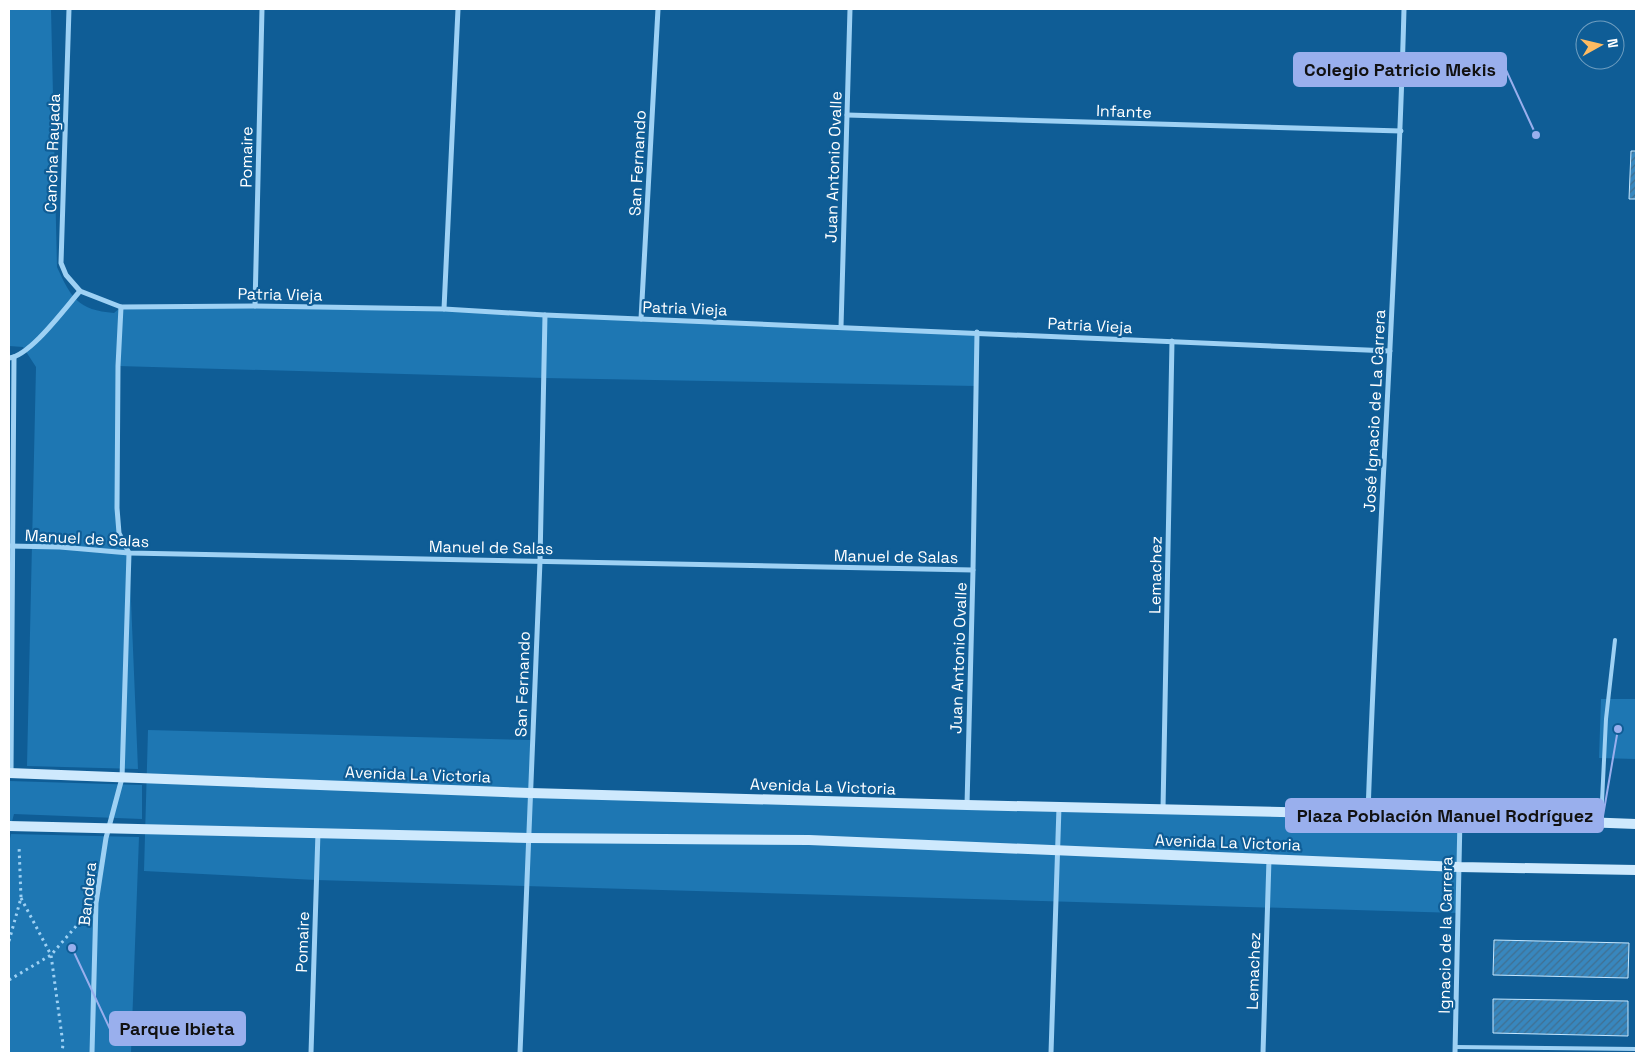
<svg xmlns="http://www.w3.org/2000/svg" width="1645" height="1062" font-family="'Space Grotesk',sans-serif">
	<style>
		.green { fill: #1e77b3 }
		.building { fill: url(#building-hatch); stroke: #c6e7fe }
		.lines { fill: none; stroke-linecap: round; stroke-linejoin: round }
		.path { stroke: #9ed1f4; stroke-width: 3; stroke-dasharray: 2.5 4; stroke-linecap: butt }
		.lane { stroke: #9ed1f4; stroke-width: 4 }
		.street { stroke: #9ed1f4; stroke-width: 5 }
		.secondary { stroke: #cee9fd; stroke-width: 10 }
		.labels { text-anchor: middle; stroke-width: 4.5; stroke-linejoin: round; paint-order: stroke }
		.street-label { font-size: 16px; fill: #fff; stroke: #0f5d96 }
		.leader { fill: none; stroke: #99afed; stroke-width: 2 }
		.callout-dot { fill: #99afed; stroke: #0f5d96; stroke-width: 2 }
		.callout { fill: #99afed; stroke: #99afed; stroke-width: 2 }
		.callout-label { font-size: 18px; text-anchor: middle; font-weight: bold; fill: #111 }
	</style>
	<defs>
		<pattern id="building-hatch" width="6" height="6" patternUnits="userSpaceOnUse" patternTransform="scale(1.25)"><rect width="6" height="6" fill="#3887be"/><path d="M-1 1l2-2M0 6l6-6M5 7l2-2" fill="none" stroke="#406f90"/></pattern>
	</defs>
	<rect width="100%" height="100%" fill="#0f5d96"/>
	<g class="green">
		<path d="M 9,9 L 51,9 L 57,267 C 71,298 78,310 114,313 L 121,307 L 444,309 L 977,332 L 976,386 L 544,378 L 118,366 L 119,533 L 129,553 L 138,769 L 27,766 L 36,367 L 23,347 L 9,346 Z"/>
		<polygon points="1601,699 1636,699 1636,759 1599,758"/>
		<polygon points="148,730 530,740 530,793 1460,817 1458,913 316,880 144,871"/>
		<polygon points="9,781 142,785 142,819 14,814 9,833"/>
		<polygon points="11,834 139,837 131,1053 9,1053 9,843"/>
	</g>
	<g class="building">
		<polygon points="1631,151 1636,151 1636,199 1629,199"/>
		<polygon points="1494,940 1629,943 1628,978 1493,975"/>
		<polygon points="1493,999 1628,1001 1628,1036 1493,1033"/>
	</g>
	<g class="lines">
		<g class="path">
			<polyline points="21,898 51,955 63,1044 62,1053"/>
			<polyline points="9,941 21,898 19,846"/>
			<polyline points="9,980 51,955 78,924"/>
		</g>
		<g class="lane">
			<polyline points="1601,822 1606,719 1615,640"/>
			<polyline points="1455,1047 1636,1049"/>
		</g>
		<g class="street">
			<polyline points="69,9 61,263 66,275 80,291 121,307 255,306 444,309 545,315 1390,351"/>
			<polyline points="847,115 1401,131"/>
			<polyline points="255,306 262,9"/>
			<polyline points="444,309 458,9"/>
			<polyline points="641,319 658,9"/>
			<polyline points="841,327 850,9"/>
			<path d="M 9,358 C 30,356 65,308 80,291"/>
			<polyline points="9,546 60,547 129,553 973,570"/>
			<polyline points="11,773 14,357"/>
			<polyline points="967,805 973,570 977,332"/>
			<polyline points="1163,809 1172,341"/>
			<path d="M 1368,814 C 1377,545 1397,277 1404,9"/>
			<polyline points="92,1053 96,903 106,838 122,778 129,553 119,533 117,508 118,366 121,307"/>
			<polyline points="311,1053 318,832"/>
			<polyline points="520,1053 540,561 545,315"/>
			<polyline points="1051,1053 1059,807"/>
			<polyline points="1263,1053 1269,859"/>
			<polyline points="1455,1053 1460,818"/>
		</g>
		<g class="secondary">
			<polyline points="9,773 530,793 967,805 1368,814 1636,824"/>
			<polyline points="9,826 529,838 809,840 1459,867 1636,870"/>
		</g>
	</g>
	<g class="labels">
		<g class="street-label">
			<text transform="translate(1124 111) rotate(2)" y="6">Infante</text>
			<text transform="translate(52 153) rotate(-88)" y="6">Cancha Rayada</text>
			<text transform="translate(246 157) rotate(-89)" y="6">Pomaire</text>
			<text transform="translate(637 163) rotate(-87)" y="6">San Fernando</text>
			<text transform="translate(833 167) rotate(-88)" y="6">Juan Antonio Ovalle</text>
			<text transform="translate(280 294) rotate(1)" y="6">Patria Vieja</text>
			<text transform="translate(685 308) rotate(2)" y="6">Patria Vieja</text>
			<text transform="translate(1090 325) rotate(3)" y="6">Patria Vieja</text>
			<text transform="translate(1374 411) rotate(-87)" y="6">José Ignacio de La Carrera</text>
			<text transform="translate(87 538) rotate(3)" y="6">Manuel de Salas</text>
			<text transform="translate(491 547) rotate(1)" y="6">Manuel de Salas</text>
			<text transform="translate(896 556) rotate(1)" y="6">Manuel de Salas</text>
			<text transform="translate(1155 575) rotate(-89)" y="6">Lemachez</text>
			<text transform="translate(958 658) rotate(-88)" y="6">Juan Antonio Ovalle</text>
			<text transform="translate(522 684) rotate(-88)" y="6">San Fernando</text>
			<text transform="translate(418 774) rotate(2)" y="6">Avenida La Victoria</text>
			<text transform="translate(823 786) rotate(2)" y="6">Avenida La Victoria</text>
			<text transform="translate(1228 842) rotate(2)" y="6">Avenida La Victoria</text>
			<text transform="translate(87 894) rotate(-84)" y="6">Bandera</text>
			<text transform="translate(1445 935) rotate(-89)" y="6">Ignacio de la Carrera</text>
			<text transform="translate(302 942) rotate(-88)" y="6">Pomaire</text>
			<text transform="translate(1253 971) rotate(-88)" y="6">Lemachez</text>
		</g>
	</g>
	<path class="leader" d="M1536 135L1506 70M1618 729L1603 816M72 948L110 1029"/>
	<g class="callout-dot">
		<circle cx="1536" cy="135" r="5"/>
		<circle cx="1618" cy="729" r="5"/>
		<circle cx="72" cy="948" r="5"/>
	</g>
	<g class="callout">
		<rect x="1294" y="53" width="212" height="33" rx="5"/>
		<rect x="1286" y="799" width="317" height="33" rx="5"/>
		<rect x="110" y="1012" width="135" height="33" rx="5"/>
	</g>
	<g class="callout-label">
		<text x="1400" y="76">Colegio Patricio Mekis</text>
		<text x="1445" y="822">Plaza Población Manuel Rodríguez</text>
		<text x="177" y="1035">Parque Ibieta</text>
	</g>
	<rect width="1645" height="1062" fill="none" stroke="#ffffff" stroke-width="20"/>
	<g transform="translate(1600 45) rotate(82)"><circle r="24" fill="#0f5d96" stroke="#6f9ec0"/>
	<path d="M0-4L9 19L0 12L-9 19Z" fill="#ffbb61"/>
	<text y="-8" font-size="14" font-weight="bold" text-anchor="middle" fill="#ffffff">N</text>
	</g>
</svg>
